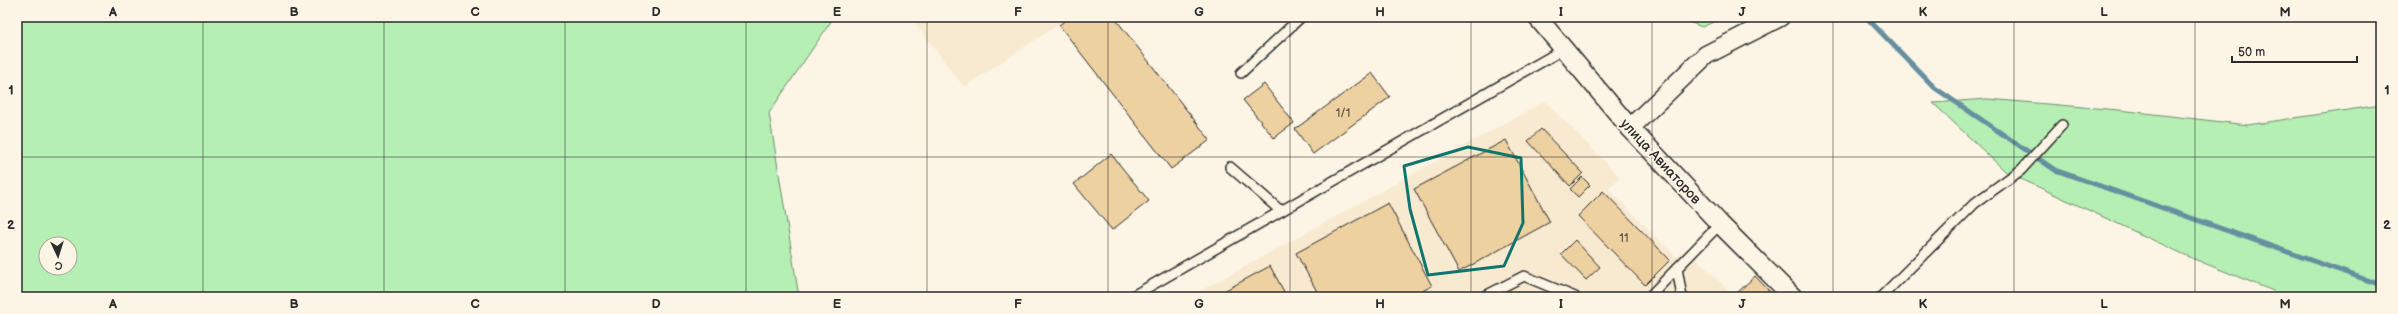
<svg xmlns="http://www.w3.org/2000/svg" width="2398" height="314" font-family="'Balsamiq Sans',sans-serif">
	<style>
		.built { fill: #f8ead1 }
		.green { fill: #b5efb3; stroke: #708d6f; fill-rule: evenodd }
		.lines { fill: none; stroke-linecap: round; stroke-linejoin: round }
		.stream { stroke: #668fa0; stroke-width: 5 }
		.building { fill: #edd1a1; stroke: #2b2b2b }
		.lane-casing { stroke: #2b2b2b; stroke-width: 12 }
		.street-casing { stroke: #2b2b2b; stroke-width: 21 }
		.lane { stroke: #fcf5e5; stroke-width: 9 }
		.street { stroke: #fcf5e5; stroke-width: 18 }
		.marked { fill: none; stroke: #0f766e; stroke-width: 3; stroke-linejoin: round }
		.grid { fill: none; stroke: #2b2b2b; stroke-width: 1; stroke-opacity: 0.55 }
		.labels { text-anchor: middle; stroke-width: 4; stroke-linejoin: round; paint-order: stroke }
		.number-label { font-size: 12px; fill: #5c5448 }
		.street-label { font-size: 14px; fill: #2b2b2b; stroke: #fcf5e5 }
		.neatline { fill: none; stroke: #2b2b2b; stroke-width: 1.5 }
		.grid-label { font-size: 13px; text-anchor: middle; font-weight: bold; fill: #2b2b2b }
	</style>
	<rect width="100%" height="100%" fill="#fcf5e5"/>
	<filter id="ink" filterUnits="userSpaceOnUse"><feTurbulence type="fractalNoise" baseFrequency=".025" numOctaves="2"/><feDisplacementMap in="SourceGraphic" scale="8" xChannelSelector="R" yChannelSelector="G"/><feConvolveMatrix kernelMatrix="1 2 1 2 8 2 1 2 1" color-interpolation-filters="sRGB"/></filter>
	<g filter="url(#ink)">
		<g class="built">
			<polygon points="910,17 1070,17 964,87"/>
			<polygon points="1545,101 1620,177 1608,189 1676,257 1687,249 1735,297 1189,297"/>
		</g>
		<g class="green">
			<path d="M 17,17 L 834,17 L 769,113 L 799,297 L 17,297 ZM 46,244 L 70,244 L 70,268 L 46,268 Z"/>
			<polygon points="1676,17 1725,17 1702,27"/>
			<polygon points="1987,99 2119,110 2248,125 2381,105 2381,297 2288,297 2194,259 2006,172 1933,103"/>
		</g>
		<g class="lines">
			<polyline class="stream" points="1866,17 1935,88 2055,170 2381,285"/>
		</g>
		<g class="building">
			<polygon points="1070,17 1114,17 1210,140 1171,169 1059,25"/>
			<polygon points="1372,73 1390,97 1313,154 1295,129"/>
			<polygon points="1264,84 1294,123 1274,138 1243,100"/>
			<polygon points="1541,129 1583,173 1570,186 1528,141"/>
			<polygon points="1506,140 1550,222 1459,272 1414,189"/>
			<polygon points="1111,154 1149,201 1112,230 1074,184"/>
			<polygon points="1582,177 1590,185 1578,197 1570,189"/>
			<polygon points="1603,191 1670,260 1645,285 1578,216"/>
			<polygon points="1388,203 1432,286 1411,297 1320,297 1296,253"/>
			<polygon points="1575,240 1600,267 1586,280 1561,254"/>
			<polygon points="1270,266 1287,297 1213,297"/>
			<polygon points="1755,276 1775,297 1739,297 1736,294"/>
		</g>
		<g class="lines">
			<g class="lane-casing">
				<g id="lane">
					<polyline points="1241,73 1301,17"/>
					<polyline points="1230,167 1281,211"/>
					<polyline points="1677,268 1682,297"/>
					<polyline points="1131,297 1564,49"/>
					<polyline points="1483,297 1524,276 1575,297"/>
					<polyline points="1649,297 1720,224"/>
					<polyline points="1881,297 1975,203 2021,170 2062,125"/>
				</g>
			</g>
			<g class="street-casing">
				<g id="street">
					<polyline points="1537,17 1630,128 1720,224 1793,297"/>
					<polyline points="1630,128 1706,55 1780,17"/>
				</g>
			</g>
			<use href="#lane" class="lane"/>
			<use href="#street" class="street"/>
		</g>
	</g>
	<path class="marked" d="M 1468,147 L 1521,158 L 1523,223 L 1504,266 L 1428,275 L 1410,209 L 1404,166 Z"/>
	<path class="grid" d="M 203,17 L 203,297M 384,17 L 384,297M 565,17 L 565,297M 746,17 L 746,297M 927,17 L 927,297M 1108,17 L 1108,297M 1290,17 L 1290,297M 1471,17 L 1471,297M 1652,17 L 1652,297M 1833,17 L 1833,297M 2014,17 L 2014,297M 2195,17 L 2195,297M 17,157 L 2381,157"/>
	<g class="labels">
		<g class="number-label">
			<text x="1343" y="117">1/1</text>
			<text x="1624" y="242">11</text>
		</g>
		<g class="street-label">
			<text transform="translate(1661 161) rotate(47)" y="5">улица Авиаторов</text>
		</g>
	</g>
	<rect width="2398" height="314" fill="none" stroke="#fcf5e5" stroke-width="44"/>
	<g transform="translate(58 256) rotate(176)"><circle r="19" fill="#fcf5e5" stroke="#a8a49b"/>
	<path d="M0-3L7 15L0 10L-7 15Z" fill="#2b2b2b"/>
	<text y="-6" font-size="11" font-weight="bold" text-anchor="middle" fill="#2b2b2b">С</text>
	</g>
	<path d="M2232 56v6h125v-6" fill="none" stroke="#2b2b2b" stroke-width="2"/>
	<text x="2238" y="56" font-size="12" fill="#2b2b2b" stroke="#fcf5e5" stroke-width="3" paint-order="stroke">50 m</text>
	<rect x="22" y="22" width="2354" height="270" class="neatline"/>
	<g class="grid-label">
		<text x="113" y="16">A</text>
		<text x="294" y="16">B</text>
		<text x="475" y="16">C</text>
		<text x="656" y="16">D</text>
		<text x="837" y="16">E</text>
		<text x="1018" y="16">F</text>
		<text x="1199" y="16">G</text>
		<text x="1380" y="16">H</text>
		<text x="1561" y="16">I</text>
		<text x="1742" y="16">J</text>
		<text x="1923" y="16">K</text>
		<text x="2104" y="16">L</text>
		<text x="2285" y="16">M</text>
		<text x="11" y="94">1</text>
		<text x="2387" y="94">1</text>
		<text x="11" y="229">2</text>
		<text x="2387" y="229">2</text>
		<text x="113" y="308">A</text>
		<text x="294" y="308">B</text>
		<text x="475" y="308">C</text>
		<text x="656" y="308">D</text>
		<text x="837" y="308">E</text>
		<text x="1018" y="308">F</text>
		<text x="1199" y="308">G</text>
		<text x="1380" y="308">H</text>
		<text x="1561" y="308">I</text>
		<text x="1742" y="308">J</text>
		<text x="1923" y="308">K</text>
		<text x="2104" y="308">L</text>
		<text x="2285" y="308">M</text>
	</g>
</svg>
